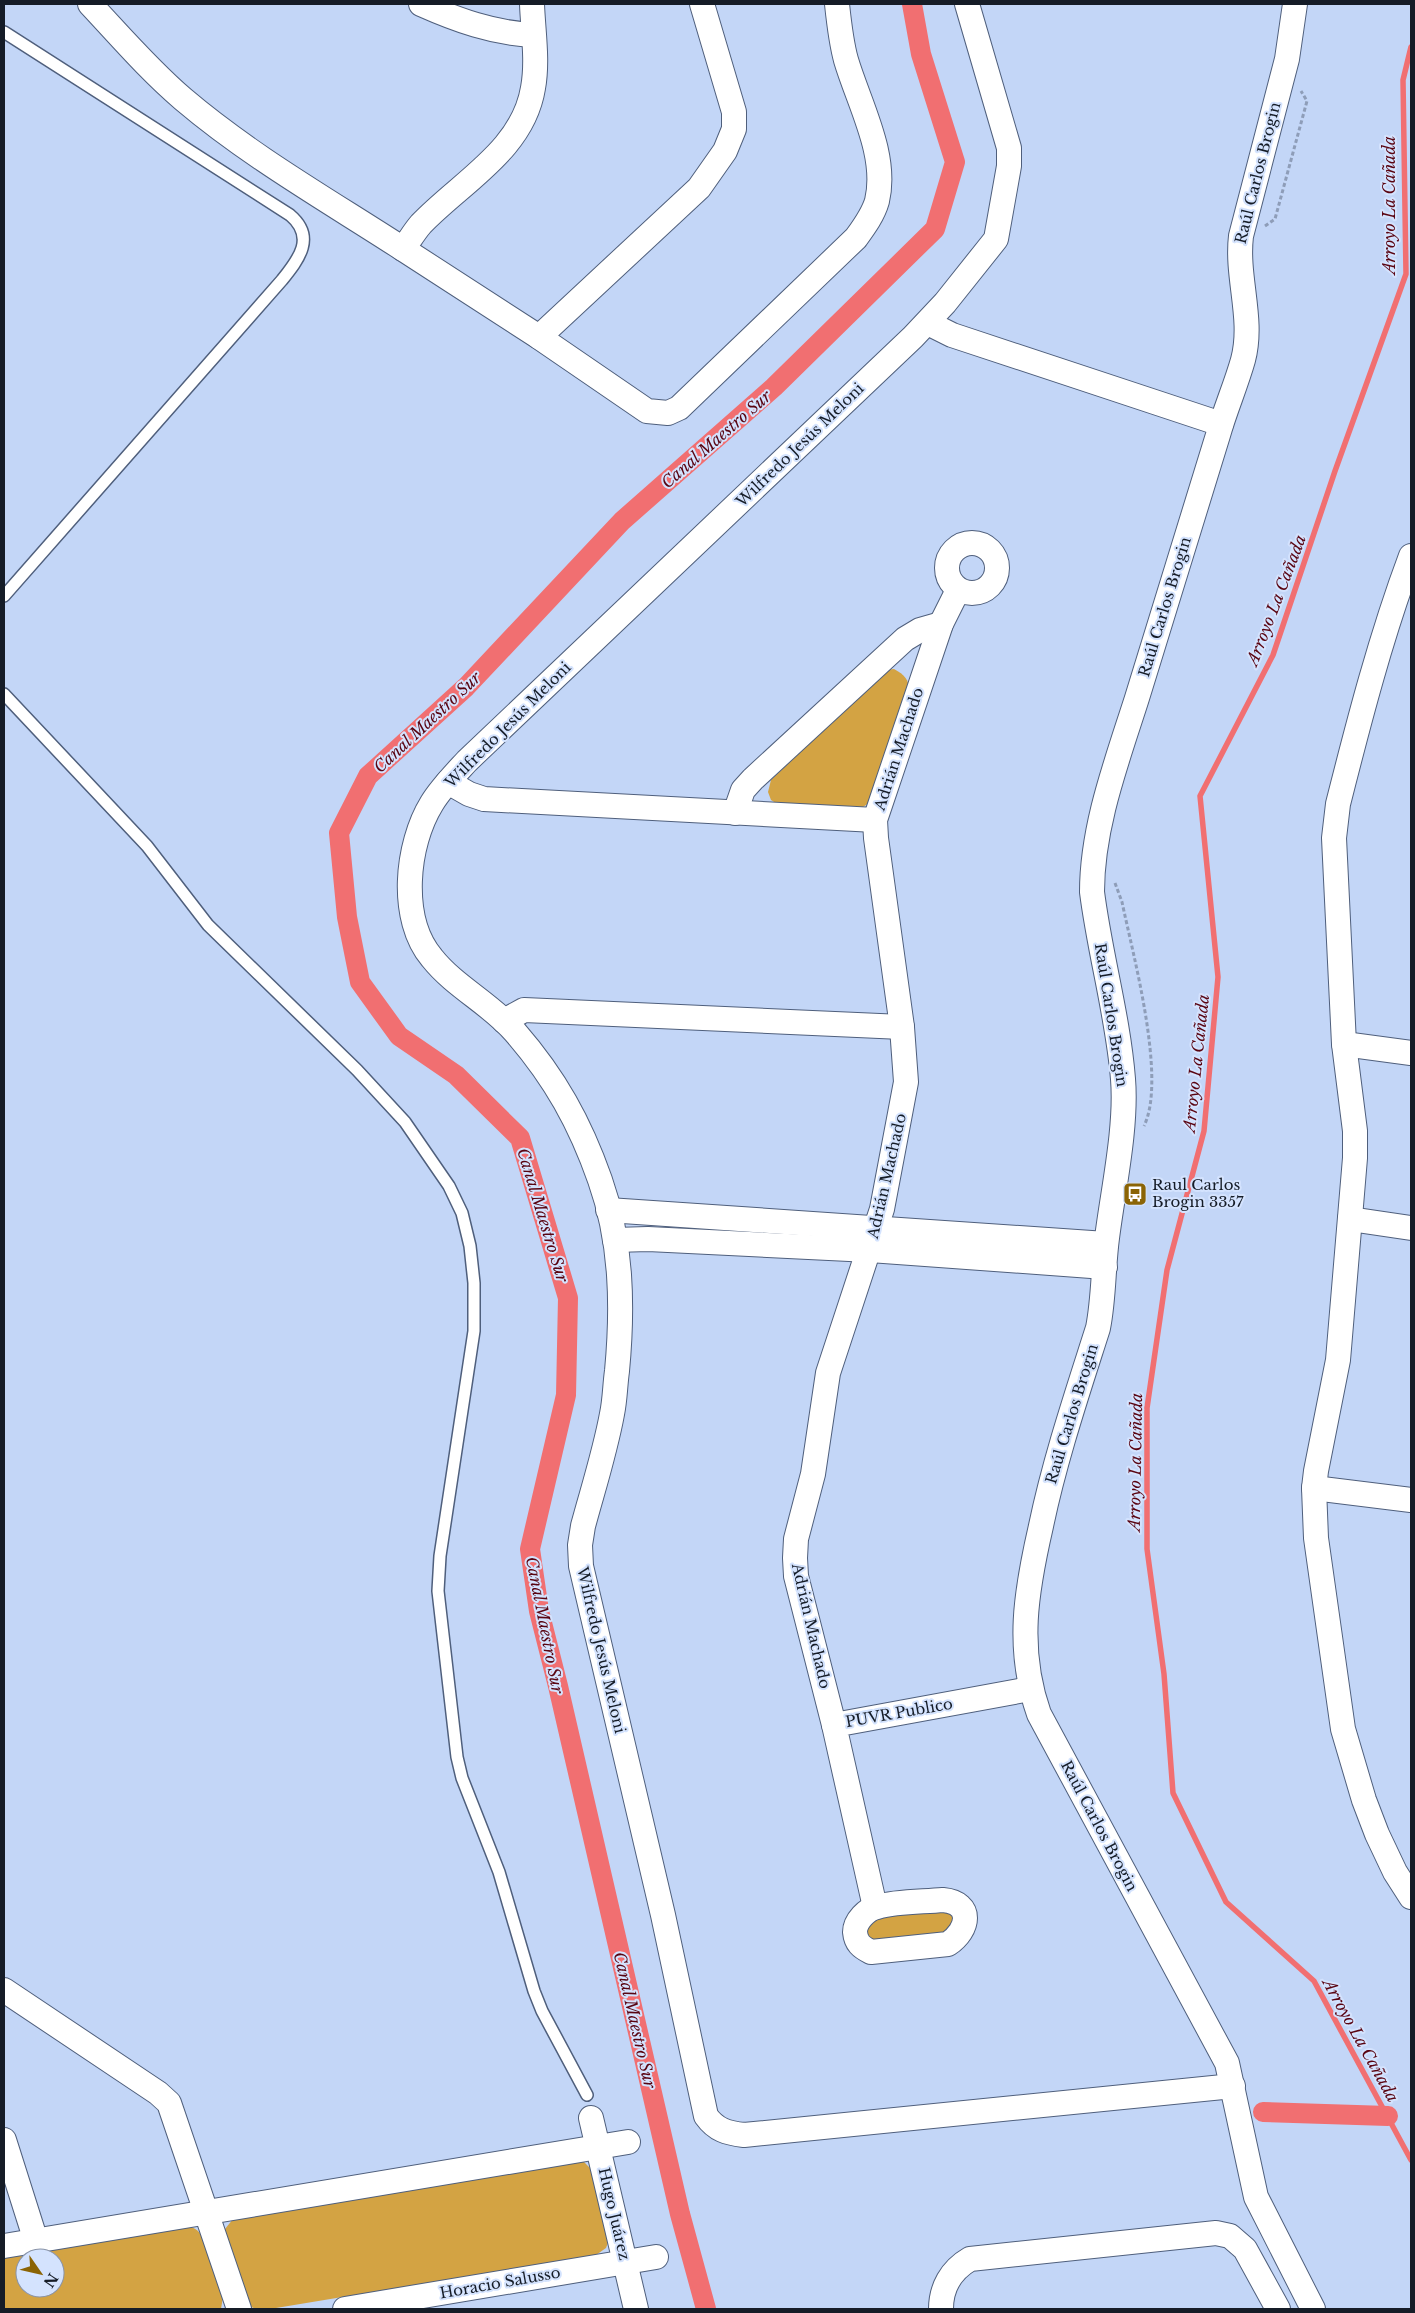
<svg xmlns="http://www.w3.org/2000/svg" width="1415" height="2313" font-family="'Libre Baskerville',serif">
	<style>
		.green { fill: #d3a343; fill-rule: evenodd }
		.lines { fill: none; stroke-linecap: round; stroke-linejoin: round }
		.stream { stroke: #f16f71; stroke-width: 5.5 }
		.canal { stroke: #f16f71; stroke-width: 20 }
		.service-casing { stroke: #4f5f7c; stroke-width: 14 }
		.minor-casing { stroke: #4f5f7c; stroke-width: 26 }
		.path { stroke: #8e9db8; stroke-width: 3; stroke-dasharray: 4 2.5; stroke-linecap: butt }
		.service { stroke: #fff; stroke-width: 11 }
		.minor { stroke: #fff; stroke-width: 24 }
		.labels { text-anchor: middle; stroke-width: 4; stroke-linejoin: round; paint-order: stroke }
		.street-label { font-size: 15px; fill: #151c27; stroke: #d4e3fe }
		.poi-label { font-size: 15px; fill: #151c27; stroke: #d4e3fe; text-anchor: start }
		.water-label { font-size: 16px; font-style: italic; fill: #590411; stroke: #d4e3fe }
	</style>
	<rect width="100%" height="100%" fill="#c3d6f7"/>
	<g class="green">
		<path d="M 894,669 C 905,675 908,679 910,691 L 872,801 L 863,807 L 779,805 L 771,800 L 768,792 L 771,780 L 885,670 Z"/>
		<polygon points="940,1907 954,1914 952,1933 878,1943 869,1938 866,1932 868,1924 877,1917"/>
		<polygon points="583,2161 591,2169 609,2240 606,2248 596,2255 270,2309 256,2309 249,2306 224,2235 225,2229 233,2219"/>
		<path d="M 184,2226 C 194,2227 198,2229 202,2237 L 223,2297 L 221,2309 L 4,2309 L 4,2257 ZM 25,2258 L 55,2258 L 55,2288 L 25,2288 Z"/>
	</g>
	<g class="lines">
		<polyline class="stream" points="1411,47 1403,80 1406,274 1335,471 1273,655 1200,796 1218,977 1204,1131 1167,1270 1147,1408 1147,1549 1164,1674 1173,1793 1226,1902 1314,1981 1411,2160"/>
		<g class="canal">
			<polyline points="1263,2112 1388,2116"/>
			<polyline points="706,2309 680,2214 558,1686 539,1611 530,1549 566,1395 568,1298 520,1138 456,1075 399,1036 360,982 347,917 339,833 368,776 466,687 622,521 774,387 935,229 955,162 921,54 912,4"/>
		</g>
		<g class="service-casing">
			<g id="service">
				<path d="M 4,32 L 290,215 C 316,237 299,259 282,280 L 4,596"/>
				<polyline points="4,694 147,846 208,925 357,1070 405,1122 449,1186 462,1213 470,1246 474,1283 474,1331 440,1556 438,1591 457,1757 462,1778 499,1872 534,1991 542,2011 587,2095"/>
			</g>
		</g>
		<g class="minor-casing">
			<g id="minor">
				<path d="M 90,4 C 120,36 149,70 183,99 C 250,156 329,201 403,249 C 409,241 414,232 421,224 C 461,182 523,150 533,88 C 538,61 533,31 532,4"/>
				<path d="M 421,4 C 457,20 493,33 533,35"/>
				<path d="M 967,4 L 1009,148 L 1009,166 L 996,239 L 945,303 L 913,337 L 467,761 C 455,774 441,788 432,803 C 406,845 399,919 432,958 C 455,987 491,1004 515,1032 C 555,1078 580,1123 600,1180 C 622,1242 623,1307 617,1371 C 615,1385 615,1400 612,1414 C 605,1452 593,1489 583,1526 L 580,1545 L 581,1566 L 663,1915 L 706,2116 C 716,2130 727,2133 744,2135 L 1233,2086"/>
				<path d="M 1295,4 L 1287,59 L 1241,236 C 1236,278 1254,319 1243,360 C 1236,385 1225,410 1218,435 C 1191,523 1164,610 1137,698 C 1117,761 1092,826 1092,892 C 1100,955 1118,1016 1123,1079 C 1127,1127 1113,1190 1107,1238 C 1103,1268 1104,1298 1098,1328 C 1077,1394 1055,1459 1041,1526 C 1026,1591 1016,1649 1039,1714 L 1227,2063 L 1256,2197 L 1313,2309"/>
				<path d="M 403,249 L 539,337 L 647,411 L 668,413 L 679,408 L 856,238 C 864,227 873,215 877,201 C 888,155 859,104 846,60 C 841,42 839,23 837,4"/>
				<polyline points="928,323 952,335 1221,424"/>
				<polyline points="539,337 699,188 725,151 734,129 734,112 702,4"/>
				<circle cx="972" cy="568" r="25"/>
				<path d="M 1411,556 C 1381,636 1359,721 1338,804 L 1334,838 L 1344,1044 L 1355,1131 L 1355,1158 L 1338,1360 L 1316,1471 L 1314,1488 L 1316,1538 L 1343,1729 L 1364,1800 L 1377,1834 L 1395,1872 L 1411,1897"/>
				<polyline points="448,782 469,794 484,799 875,820"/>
				<polyline points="735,813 743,790 753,779 905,639 920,630 941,624"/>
				<polyline points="504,1021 524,1010 902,1027"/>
				<polyline points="1344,1044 1411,1053"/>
				<polyline points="608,1210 1106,1244"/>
				<polyline points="1350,1219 1411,1228"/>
				<polyline points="615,1240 648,1239 870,1250 1105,1267"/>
				<polyline points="1314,1488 1411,1500"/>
				<polyline points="834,1725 796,1576 795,1558 796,1539 813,1474 828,1373 882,1209 906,1082 902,1027 876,838 875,820 941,624 958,590"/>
				<path d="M 943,1900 C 974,1903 969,1930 948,1944 L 871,1952 C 861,1947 856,1943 855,1932 C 855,1921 867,1909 877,1907 C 897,1901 922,1902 943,1900 Z"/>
				<polyline points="875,1907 834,1725 1030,1689"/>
				<polyline points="4,1990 158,2093 169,2103 239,2309"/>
				<polyline points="591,2118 636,2309"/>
				<polyline points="4,2140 36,2241"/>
				<polyline points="4,2246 628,2142"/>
				<polyline points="345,2309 656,2257"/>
				<path d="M 941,2309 C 941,2288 951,2270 970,2259 L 1216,2233 L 1230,2236 L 1245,2249 L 1278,2309"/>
			</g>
		</g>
		<g class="path">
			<polyline points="1265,226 1275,219 1307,101 1301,91"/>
			<path d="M 1115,883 L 1122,902 C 1133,955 1167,1079 1144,1126"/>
		</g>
		<use href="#service" class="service"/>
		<use href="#minor" class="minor"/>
	</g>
	<defs>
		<g id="bus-square" transform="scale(1.25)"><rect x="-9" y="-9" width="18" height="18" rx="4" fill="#8b6405" stroke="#d4e3fe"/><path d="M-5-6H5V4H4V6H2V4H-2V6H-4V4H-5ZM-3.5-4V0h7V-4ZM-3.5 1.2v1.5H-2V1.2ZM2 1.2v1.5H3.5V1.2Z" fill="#fff"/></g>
	</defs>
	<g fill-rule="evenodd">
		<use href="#bus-square" x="1135" y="1194"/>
	</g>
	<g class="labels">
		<g class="street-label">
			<text transform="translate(1258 173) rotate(-76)" y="5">Raúl Carlos Brogin</text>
			<text transform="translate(800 445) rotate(-44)" y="5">Wilfredo Jesús Meloni</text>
			<text transform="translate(1165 607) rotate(-73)" y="5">Raúl Carlos Brogin</text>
			<text transform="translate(508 725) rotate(-45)" y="5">Wilfredo Jesús Meloni</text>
			<text transform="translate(899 749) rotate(-72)" y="5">Adrián Machado</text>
			<text transform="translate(1111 1015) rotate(81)" y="5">Raúl Carlos Brogin</text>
			<text transform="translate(887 1176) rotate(-77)" y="5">Adrián Machado</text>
			<text transform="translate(1072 1414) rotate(-73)" y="5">Raúl Carlos Brogin</text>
			<text transform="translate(811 1626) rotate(77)" y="5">Adrián Machado</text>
			<text transform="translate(601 1650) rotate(77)" y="5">Wilfredo Jesús Meloni</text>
			<text transform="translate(899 1713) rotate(-10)" y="5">PUVR Publico</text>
			<text transform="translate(1099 1826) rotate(62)" y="5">Raúl Carlos Brogin</text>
			<text transform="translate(614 2214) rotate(77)" y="5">Hugo Juárez</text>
			<text transform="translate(500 2283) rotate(-10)" y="5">Horacio Salusso</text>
		</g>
		<g class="poi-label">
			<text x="1152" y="1190">Raul Carlos<tspan x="1152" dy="17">Brogin 3357</tspan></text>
		</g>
		<g class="water-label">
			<text transform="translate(1389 205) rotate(-90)" y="6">Arroyo La Cañada</text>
			<text transform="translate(716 439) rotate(-41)" y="6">Canal Maestro Sur</text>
			<text transform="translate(1276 600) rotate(-69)" y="6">Arroyo La Cañada</text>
			<text transform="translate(427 722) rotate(-43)" y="6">Canal Maestro Sur</text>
			<text transform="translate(1196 1063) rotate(-84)" y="6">Arroyo La Cañada</text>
			<text transform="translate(543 1215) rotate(73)" y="6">Canal Maestro Sur</text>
			<text transform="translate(1135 1462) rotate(-89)" y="6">Arroyo La Cañada</text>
			<text transform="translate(545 1625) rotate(79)" y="6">Canal Maestro Sur</text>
			<text transform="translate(635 2020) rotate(77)" y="6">Canal Maestro Sur</text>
			<text transform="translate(1361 2040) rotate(61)" y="6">Arroyo La Cañada</text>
		</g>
	</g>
	<rect width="1415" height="2313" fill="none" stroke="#151c27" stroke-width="10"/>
	<g transform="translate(40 2273) rotate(124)"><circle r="24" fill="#d4e3fe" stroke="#8893a8"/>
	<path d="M0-4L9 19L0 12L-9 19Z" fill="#8b6405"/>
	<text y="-8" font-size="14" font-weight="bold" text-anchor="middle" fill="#151c27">N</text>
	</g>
</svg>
